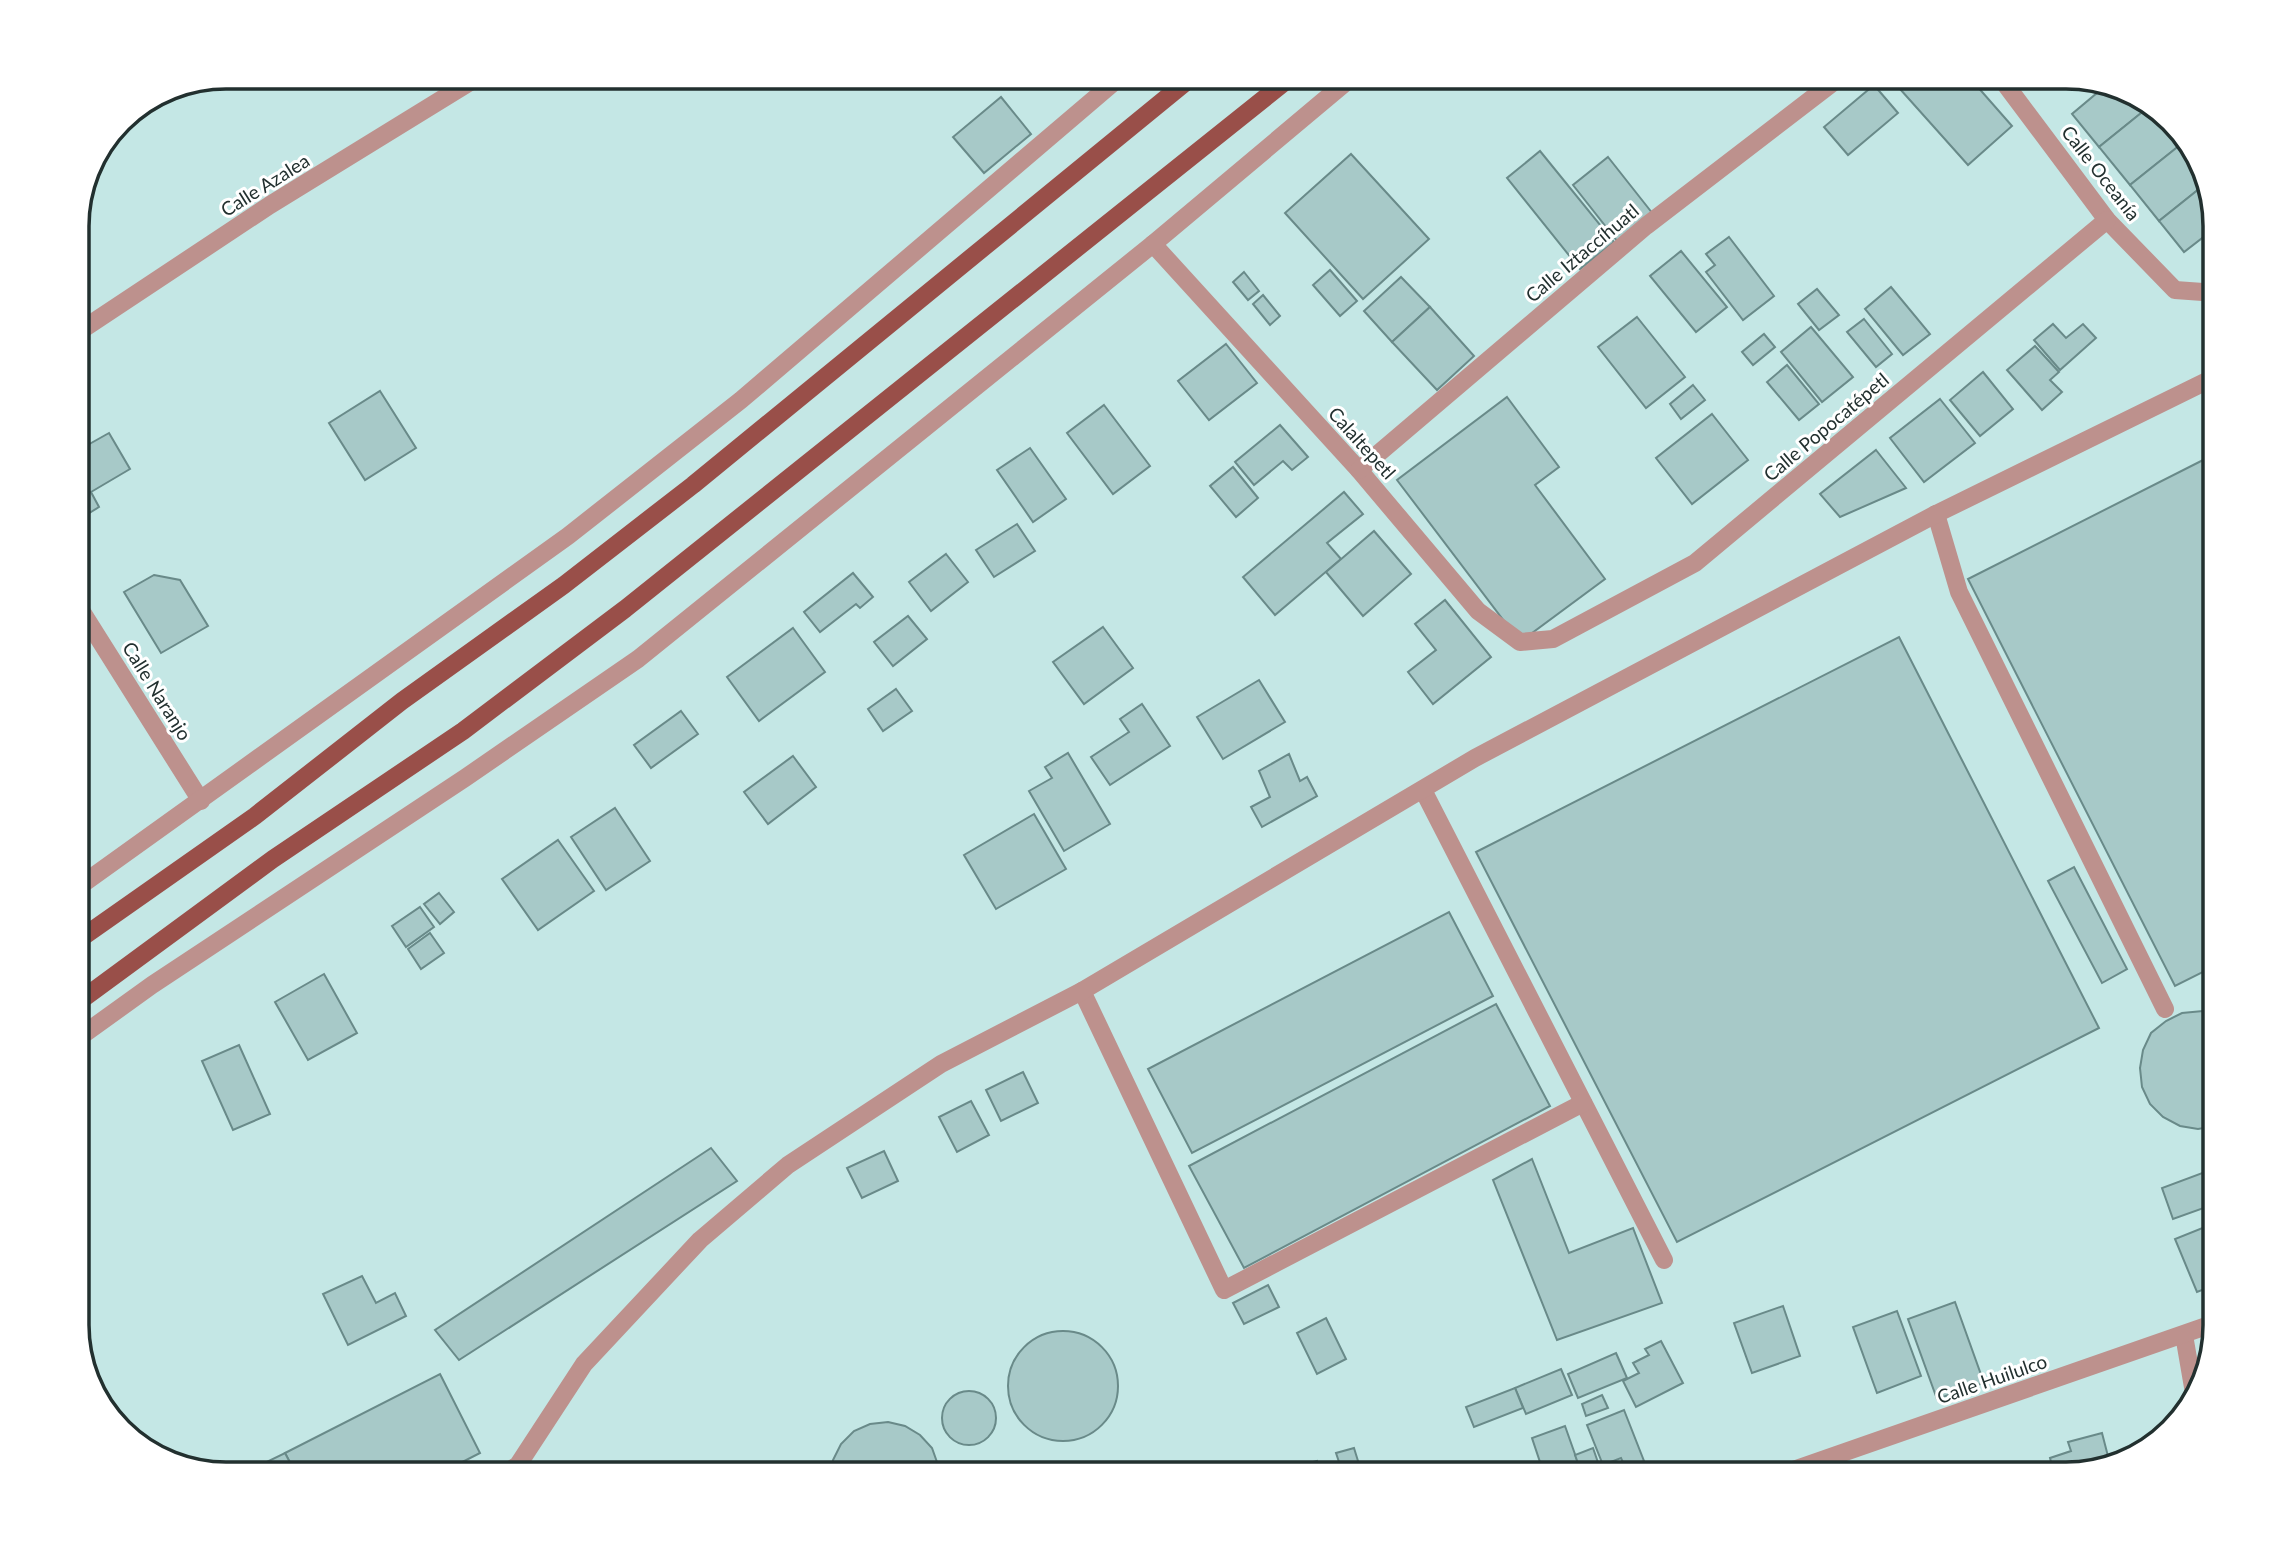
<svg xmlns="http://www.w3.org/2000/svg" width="2292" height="1551" font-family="Lato,sans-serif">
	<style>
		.building { fill: #a7c9c8; stroke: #698a89; stroke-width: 2 }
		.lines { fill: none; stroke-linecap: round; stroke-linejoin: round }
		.minor { stroke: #bd918d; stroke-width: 18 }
		.major { stroke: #994f49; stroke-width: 18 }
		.labels { text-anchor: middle; stroke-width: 6; stroke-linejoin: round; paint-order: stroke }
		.street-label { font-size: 19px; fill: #22302f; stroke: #fff }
		.rim { fill: none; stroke: #22302f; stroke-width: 3.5 }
	</style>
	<rect width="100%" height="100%" fill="#c4e7e5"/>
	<g class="building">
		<polygon points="1913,77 1969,77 2012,126 1968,165 1900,89"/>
		<polygon points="1874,85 1898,113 1848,155 1824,127"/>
		<polygon points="2103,88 2151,105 2099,147 2072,114"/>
		<polygon points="1001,97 1031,134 984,173 953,137"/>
		<polygon points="2151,105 2185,141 2130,185 2099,147"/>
		<polygon points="2185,141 2195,152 2204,185 2159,221 2130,185"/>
		<polygon points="1540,151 1614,242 1580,269 1507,178"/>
		<polygon points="1351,154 1429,239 1363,299 1285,213"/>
		<polygon points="1608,157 1653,214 1618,242 1573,185"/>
		<polygon points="2204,185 2215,228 2184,252 2159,221"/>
		<polygon points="1729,237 1774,296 1743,320 1706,272 1715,265 1706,254"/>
		<polygon points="1681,251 1727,307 1696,332 1650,276"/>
		<polygon points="1330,270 1357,301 1340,316 1313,285"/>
		<polygon points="1244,272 1259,291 1248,300 1233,282"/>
		<polygon points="1401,277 1430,307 1392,342 1364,311"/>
		<polygon points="1891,287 1930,334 1903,355 1865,309"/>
		<polygon points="1817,289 1839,315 1819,330 1798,304"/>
		<polygon points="1263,295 1280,316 1270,325 1253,304"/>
		<polygon points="1430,307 1474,356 1437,390 1392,342"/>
		<polygon points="1637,317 1685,377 1646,408 1598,347"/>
		<polygon points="1864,319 1892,354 1876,367 1847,332"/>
		<polygon points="2053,324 2066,338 2083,324 2096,338 2060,370 2034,340"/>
		<polygon points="1811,327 1853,377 1822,402 1781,352"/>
		<polygon points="1764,334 1775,347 1753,365 1742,352"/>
		<polygon points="1226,344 1257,383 1209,420 1178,381"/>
		<polygon points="2035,346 2059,372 2050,380 2062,392 2042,410 2007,370"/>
		<polygon points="1787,365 1819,404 1799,420 1767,382"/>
		<polygon points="1983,372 2013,409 1980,436 1950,400"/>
		<polygon points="1693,385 1705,400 1681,419 1670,404"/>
		<polygon points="380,391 416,448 365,480 329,423"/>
		<polygon points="1507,397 1559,467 1535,485 1605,579 1520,642 1397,480"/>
		<polygon points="1940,399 1975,443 1924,482 1890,438"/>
		<polygon points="1104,405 1150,466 1113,494 1067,433"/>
		<polygon points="1712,414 1748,460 1692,504 1656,458"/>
		<polygon points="1280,425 1308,457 1292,470 1283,461 1254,485 1235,462"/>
		<polygon points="109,433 130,469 91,492 99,507 83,517 77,508 77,451"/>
		<polygon points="1030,448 1066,499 1033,522 997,470"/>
		<polygon points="1876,450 1906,488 1840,517 1820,494"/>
		<polygon points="2215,454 2215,966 2175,986 1968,579"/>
		<polygon points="1233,467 1258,498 1236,517 1210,486"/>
		<polygon points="1344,492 1363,514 1327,543 1341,559 1275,615 1243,577"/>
		<polygon points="1017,524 1035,551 994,577 976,550"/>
		<polygon points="1374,531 1411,574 1363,616 1326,572"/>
		<polygon points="946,554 968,582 931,611 909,582"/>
		<polygon points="853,573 873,597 860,608 856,604 820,632 804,612"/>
		<polygon points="154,575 180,580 208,626 161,653 124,592"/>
		<polygon points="1445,600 1491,657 1433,704 1408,672 1436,650 1415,624"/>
		<polygon points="908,616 927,639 893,666 874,642"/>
		<polygon points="1103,627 1133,668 1084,704 1053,662"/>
		<polygon points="793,628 825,672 759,721 727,677"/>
		<polygon points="1899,637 2099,1028 1677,1242 1476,852"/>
		<polygon points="1259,680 1285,722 1223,759 1197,717"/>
		<polygon points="896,689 912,711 883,731 868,709"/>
		<polygon points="1142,704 1170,746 1110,785 1091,757 1129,732 1120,719"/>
		<polygon points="681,711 698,734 651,768 634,745"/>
		<polygon points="1068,753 1110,824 1064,851 1029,791 1052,778 1045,767"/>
		<polygon points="1289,754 1300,781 1307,777 1317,796 1262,827 1251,807 1270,797 1259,771"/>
		<polygon points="793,756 816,787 768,824 744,792"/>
		<polygon points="615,808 650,861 606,890 571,837"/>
		<polygon points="1034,814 1066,869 996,909 964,855"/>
		<polygon points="558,840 594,891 538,930 502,879"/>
		<polygon points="2074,867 2127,969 2102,983 2048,881"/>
		<polygon points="439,893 454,912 440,924 424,904"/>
		<polygon points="420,907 434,927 406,947 392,926"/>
		<polygon points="1449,912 1493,996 1192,1153 1148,1069"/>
		<polygon points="430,933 444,953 421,969 408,949"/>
		<polygon points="324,974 357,1033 308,1060 275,1002"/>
		<polygon points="1496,1004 1550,1106 1244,1268 1189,1166"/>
		<polygon points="2203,1011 2215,1013 2215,1126 2198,1129 2180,1126 2163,1117 2150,1104 2142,1087 2140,1068 2143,1050 2151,1033 2166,1021 2182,1013"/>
		<polygon points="239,1045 270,1114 233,1130 202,1061"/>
		<polygon points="1023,1072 1038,1103 1001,1121 986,1090"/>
		<polygon points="971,1101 989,1135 957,1152 939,1117"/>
		<polygon points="711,1148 737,1181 459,1360 435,1330"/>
		<polygon points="884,1151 898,1181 862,1198 847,1168"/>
		<polygon points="1532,1159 1569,1253 1633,1228 1662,1303 1557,1340 1493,1180"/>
		<polygon points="2205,1172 2215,1204 2173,1219 2162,1188"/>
		<polygon points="2215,1223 2215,1285 2197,1292 2175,1239"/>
		<polygon points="362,1276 376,1303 395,1293 406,1316 348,1345 323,1294"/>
		<polygon points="1268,1285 1279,1307 1244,1324 1233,1303"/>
		<polygon points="1955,1302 1984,1383 1937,1399 1908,1319"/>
		<polygon points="1783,1306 1800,1356 1752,1373 1734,1323"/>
		<polygon points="1897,1311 1921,1376 1877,1393 1853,1327"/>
		<polygon points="1326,1318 1346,1359 1317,1374 1297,1333"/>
		<circle cx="1063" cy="1386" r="55"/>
		<polygon points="1661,1341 1683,1383 1636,1407 1623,1381 1639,1373 1633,1363 1649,1355 1645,1349"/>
		<polygon points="1616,1353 1627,1378 1578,1398 1568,1374"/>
		<polygon points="1561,1369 1572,1395 1526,1414 1515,1388"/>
		<polygon points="440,1374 480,1453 439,1474 296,1474 285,1453"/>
		<polygon points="1515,1388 1523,1408 1474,1427 1466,1407"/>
		<circle cx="969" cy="1418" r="27"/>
		<polygon points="1602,1395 1608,1408 1586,1416 1582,1404"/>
		<polygon points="1624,1410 1644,1461 1626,1469 1621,1458 1603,1465 1587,1425"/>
		<polygon points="888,1422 905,1426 920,1435 932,1448 938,1465 938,1474 831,1474 833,1460 841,1444 854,1431 870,1424"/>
		<polygon points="1565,1426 1582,1474 1544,1474 1532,1438"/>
		<polygon points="2102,1433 2110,1464 2066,1474 2054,1474 2050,1458 2071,1451 2068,1442"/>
		<polygon points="1354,1448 1362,1474 1343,1474 1336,1453"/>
		<polygon points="1593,1448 1602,1474 1582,1474 1575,1455"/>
		<polygon points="285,1453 296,1474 242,1474"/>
		<polygon points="1317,1461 1320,1474 1303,1474 1301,1465"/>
	</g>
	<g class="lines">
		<g class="minor">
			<polyline points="2000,77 2107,220 2175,290 2203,292 2215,288"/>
			<polyline points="1153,244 1359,470 1478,611 1520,642 1553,639 1695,563 2107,220"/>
			<polyline points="77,333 270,205 478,77"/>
			<polyline points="1359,470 1646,226 1840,77"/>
			<polyline points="1936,514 1959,592 2165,1009"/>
			<polyline points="77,604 201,801"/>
			<polyline points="1423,790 1664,1260"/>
			<polyline points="77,888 568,536 741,400 1120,77"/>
			<polyline points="1082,991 1224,1290 1583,1103"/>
			<polyline points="77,1039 152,985 465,778 638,659 1153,244 1352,77"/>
			<polyline points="2184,1335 2194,1393"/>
			<polyline points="504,1474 518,1465 584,1364 700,1240 788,1165 941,1064 1082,991 1475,758 1936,514 2215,377"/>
			<polyline points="1782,1474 2215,1323"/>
		</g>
		<g class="major">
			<polyline points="77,941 255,816 402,701 564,585 693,485 1192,77"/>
			<polyline points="77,1003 273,859 463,731 625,609 1291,77"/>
		</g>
	</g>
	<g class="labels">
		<g class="street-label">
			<text transform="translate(2101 173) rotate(52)" y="7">Calle Oceanía</text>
			<text transform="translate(265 185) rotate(-32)" y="7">Calle Azalea</text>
			<text transform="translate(1582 253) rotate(-40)" y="7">Calle Iztaccíhuatl</text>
			<text transform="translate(1826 427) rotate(-40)" y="7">Calle Popocatépetl</text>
			<text transform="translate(1362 443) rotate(48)" y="7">Calaltepetl</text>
			<text transform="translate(157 691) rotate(58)" y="7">Calle Naranjo</text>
			<text transform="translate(1992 1379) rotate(-19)" y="7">Calle Huilulco</text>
		</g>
	</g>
	<path d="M0 0H2292V1551H0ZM226 89H2066A137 137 0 0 1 2203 226V1325A137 137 0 0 1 2066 1462H226A137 137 0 0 1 89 1325V226A137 137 0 0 1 226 89Z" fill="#fff" fill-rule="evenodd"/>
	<path class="rim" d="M226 89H2066A137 137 0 0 1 2203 226V1325A137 137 0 0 1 2066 1462H226A137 137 0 0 1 89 1325V226A137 137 0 0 1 226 89Z"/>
</svg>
